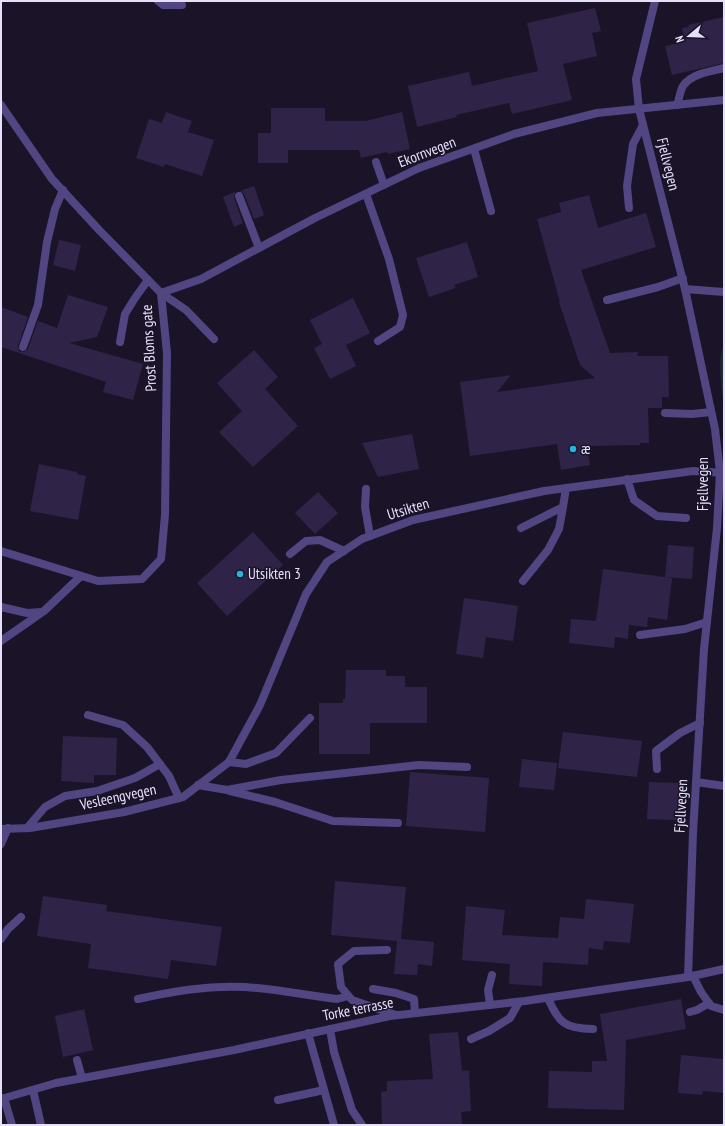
<svg xmlns="http://www.w3.org/2000/svg" width="725" height="1126" font-family="'PT Sans Narrow',sans-serif">
	<style>
		.green { fill: #182f32 }
		.building { fill: #302348 }
		.lines { fill: none; stroke-linecap: round; stroke-linejoin: round }
		.lane { stroke: #514582; stroke-width: 8 }
		.street { stroke: #514582; stroke-width: 8 }
		.poi-dot { fill: #24b3e3; stroke: #1b1429; stroke-width: 1.5 }
		.labels { text-anchor: middle; stroke-width: 3; stroke-linejoin: round; paint-order: stroke }
		.street-label { font-size: 15px; fill: #e7e0fb; stroke: #1b1429 }
		.poi-label { font-size: 15px; fill: #e7e0fb; stroke: #1b1429; text-anchor: start }
	</style>
	<rect width="100%" height="100%" fill="#1b1429"/>
	<path class="green" d="M 724,344 L 724,407 C 722,392 717,357 724,344 Z"/>
	<g class="building">
		<polygon points="595,8 601,31 592,33 597,56 563,64 572,100 512,114 509,103 456,115 457,117 417,127 408,86 469,72 472,86 538,71 527,23"/>
		<polygon points="724,17 724,63 672,75 665,46 685,42 682,28 689,27 688,25"/>
		<polygon points="271,108 325,108 325,121 366,121 402,112 410,149 388,154 387,152 361,158 359,150 288,150 288,163 258,163 258,133 271,133"/>
		<polygon points="166,112 192,121 188,132 214,140 202,176 165,164 164,167 136,158 149,119 162,123"/>
		<polygon points="254,186 264,215 254,219 244,194 240,191"/>
		<polygon points="235,192 234,198 243,223 234,227 223,197"/>
		<polygon points="589,195 598,228 646,213 656,247 581,270 610,353 638,352 637,356 668,356 669,397 662,397 662,408 648,408 649,443 640,443 640,445 587,446 590,465 561,470 557,444 470,456 460,382 511,375 497,392 595,378 580,365 559,302 560,302 537,219 561,212 559,203"/>
		<polygon points="59,240 81,245 75,271 53,265"/>
		<polygon points="467,242 478,277 454,285 456,288 429,297 416,258"/>
		<polygon points="68,295 108,307 97,337 69,343 143,364 133,400 103,392 106,382 1,347 1,307 28,317 18,346 19,351 24,352 28,349 38,321 57,328"/>
		<polygon points="353,298 370,333 346,345 356,366 330,379 314,348 322,344 310,320"/>
		<polygon points="254,350 278,377 265,389 298,426 253,467 219,432 242,411 217,383"/>
		<polygon points="412,434 419,469 378,477 362,443"/>
		<polygon points="39,464 77,472 77,474 86,476 78,520 30,511"/>
		<polygon points="318,492 338,513 315,534 295,513"/>
		<polygon points="253,532 283,565 227,616 197,583"/>
		<polygon points="668,545 694,547 692,579 665,577"/>
		<polygon points="603,569 672,578 667,620 648,617 647,627 629,625 628,639 615,637 614,648 569,643 571,619 596,621"/>
		<polygon points="464,598 518,606 513,641 486,637 483,658 456,654"/>
		<polygon points="346,670 386,670 386,676 405,676 405,687 427,687 427,723 370,723 370,754 319,754 319,703 343,703 343,699 345,699"/>
		<polygon points="563,732 642,741 637,777 558,768"/>
		<polygon points="63,736 117,738 116,775 94,775 94,783 61,781"/>
		<polygon points="522,759 557,763 554,790 519,787"/>
		<polygon points="410,772 489,778 485,832 406,826"/>
		<polygon points="649,782 679,783 677,820 647,819"/>
		<polygon points="335,881 406,887 401,939 434,942 432,966 418,964 417,975 394,974 397,941 331,935"/>
		<polygon points="43,896 107,905 106,911 222,927 216,966 171,960 168,979 88,968 91,944 37,936"/>
		<polygon points="586,899 634,904 630,943 604,941 603,950 589,948 588,965 543,962 542,986 509,984 510,964 462,960 466,906 505,910 502,935 558,938 560,917 584,919"/>
		<polygon points="681,999 686,1029 626,1040 624,1110 548,1108 549,1071 592,1072 592,1061 607,1061 600,1014"/>
		<polygon points="84,1009 93,1050 63,1057 55,1016"/>
		<polygon points="458,1032 462,1071 469,1070 471,1111 461,1112 462,1125 382,1125 381,1092 387,1091 387,1081 433,1079 429,1034"/>
		<polygon points="681,1055 724,1059 724,1093 703,1091 702,1095 678,1093"/>
	</g>
	<g class="lines">
		<g class="lane">
			<polyline points="158,1 163,5 182,5"/>
			<path d="M 677,105 C 679,100 680,91 683,86 C 691,74 711,71 724,68"/>
			<polyline points="474,149 491,211"/>
			<polyline points="376,162 384,185"/>
			<polyline points="366,194 389,259 403,315 400,327 378,341"/>
			<polyline points="239,196 259,248"/>
			<polyline points="629,208 627,186 633,144 643,125"/>
			<polyline points="685,289 724,292"/>
			<polyline points="161,293 186,310 214,339"/>
			<polyline points="607,300 658,287 683,278"/>
			<polyline points="120,342 125,314 135,298 148,280"/>
			<polyline points="23,347 38,305 47,242 55,209 63,190"/>
			<polyline points="665,413 692,414 711,412"/>
			<polyline points="627,479 634,500 657,516 686,518"/>
			<polyline points="366,489 365,507 370,536"/>
			<polyline points="521,528 563,507 566,488"/>
			<polyline points="290,554 306,541 320,540 344,551"/>
			<polyline points="523,581 548,550 559,529 563,507"/>
			<polyline points="1,607 27,613 41,612"/>
			<polyline points="640,635 685,629 707,622"/>
			<polyline points="1,641 44,611 81,576"/>
			<polyline points="88,715 123,725 147,747 169,776 179,798"/>
			<polyline points="229,762 246,764 276,753 310,718"/>
			<polyline points="657,769 656,751 680,733 700,723"/>
			<polyline points="696,782 724,786"/>
			<polyline points="198,785 227,790 281,780 419,765 467,767"/>
			<polyline points="230,791 275,802 333,821 398,823"/>
			<polyline points="27,828 45,807 65,796 97,791 135,778 160,764"/>
			<polyline points="1,844 8,828"/>
			<polyline points="1,939 8,929 21,917"/>
			<polyline points="387,950 354,951 338,964 341,987 352,1000 396,1015"/>
			<polyline points="693,976 701,992 711,1006 724,1010"/>
			<polyline points="373,989 396,993 414,999 415,1013"/>
			<path d="M 548,998 C 558,1022 565,1029 593,1029"/>
			<path d="M 138,999 C 173,991 209,985 245,987 C 276,989 306,995 337,999 L 348,996"/>
			<polyline points="490,1005 488,990 492,975"/>
			<polyline points="690,1012 697,1010 709,1003"/>
			<polyline points="330,1029 334,1052 352,1110 362,1125"/>
			<polyline points="308,1033 334,1125"/>
			<polyline points="471,1039 489,1031 510,1018 519,1002"/>
			<polyline points="77,1060 82,1078"/>
			<polyline points="33,1090 41,1125"/>
			<polyline points="4,1098 12,1125"/>
			<polyline points="278,1100 324,1090"/>
		</g>
		<g class="street">
			<polyline points="655,1 636,79 639,109 685,289 715,429 720,472 717,528 704,649 693,833 688,977"/>
			<polyline points="1,105 52,179 100,231 161,293 167,353 165,515 161,559 142,579 98,581 1,551"/>
			<polyline points="161,293 201,279 315,218 419,168 514,134 597,113 724,100"/>
			<polyline points="1,829 30,828 124,812 183,797 229,762 260,705 306,594 327,562 362,539 413,520 544,491 693,471 724,473"/>
			<polyline points="1,1099 56,1083 234,1050 390,1016 525,1001 688,977 724,969"/>
		</g>
	</g>
	<g class="poi-dot">
		<circle cx="573" cy="449" r="4"/>
		<circle cx="240" cy="574" r="4"/>
	</g>
	<g class="labels">
		<g class="street-label">
			<text transform="translate(427 152) rotate(-21)" y="5">Ekornvegen</text>
			<text transform="translate(668 164) rotate(76)" y="5">Fjellvegen</text>
			<text transform="translate(149 348) rotate(-93)" y="5">Prost Bloms gate</text>
			<text transform="translate(703 484) rotate(-90)" y="5">Fjellvegen</text>
			<text transform="translate(408 509) rotate(-17)" y="5">Utsikten</text>
			<text transform="translate(118 797) rotate(-12)" y="5">Vesleengvegen</text>
			<text transform="translate(681 806) rotate(-87)" y="5">Fjellvegen</text>
			<text transform="translate(358 1009) rotate(-11)" y="5">Torke terrasse</text>
		</g>
		<g class="poi-label">
			<text x="581" y="454">æ</text>
			<text x="248" y="579">Utsikten 3</text>
		</g>
	</g>
	<rect width="725" height="1126" fill="none" stroke="#e7e0fb" stroke-width="4"/>
	<g transform="translate(689 36) rotate(251)" stroke="#1b1429" stroke-width="3" paint-order="stroke">
	<path d="M0-3L7 15L0 10L-7 15Z" fill="#e7e0fb"/>
	<text y="-6" font-size="11" font-weight="bold" text-anchor="middle" fill="#e7e0fb">N</text>
	</g>
</svg>
